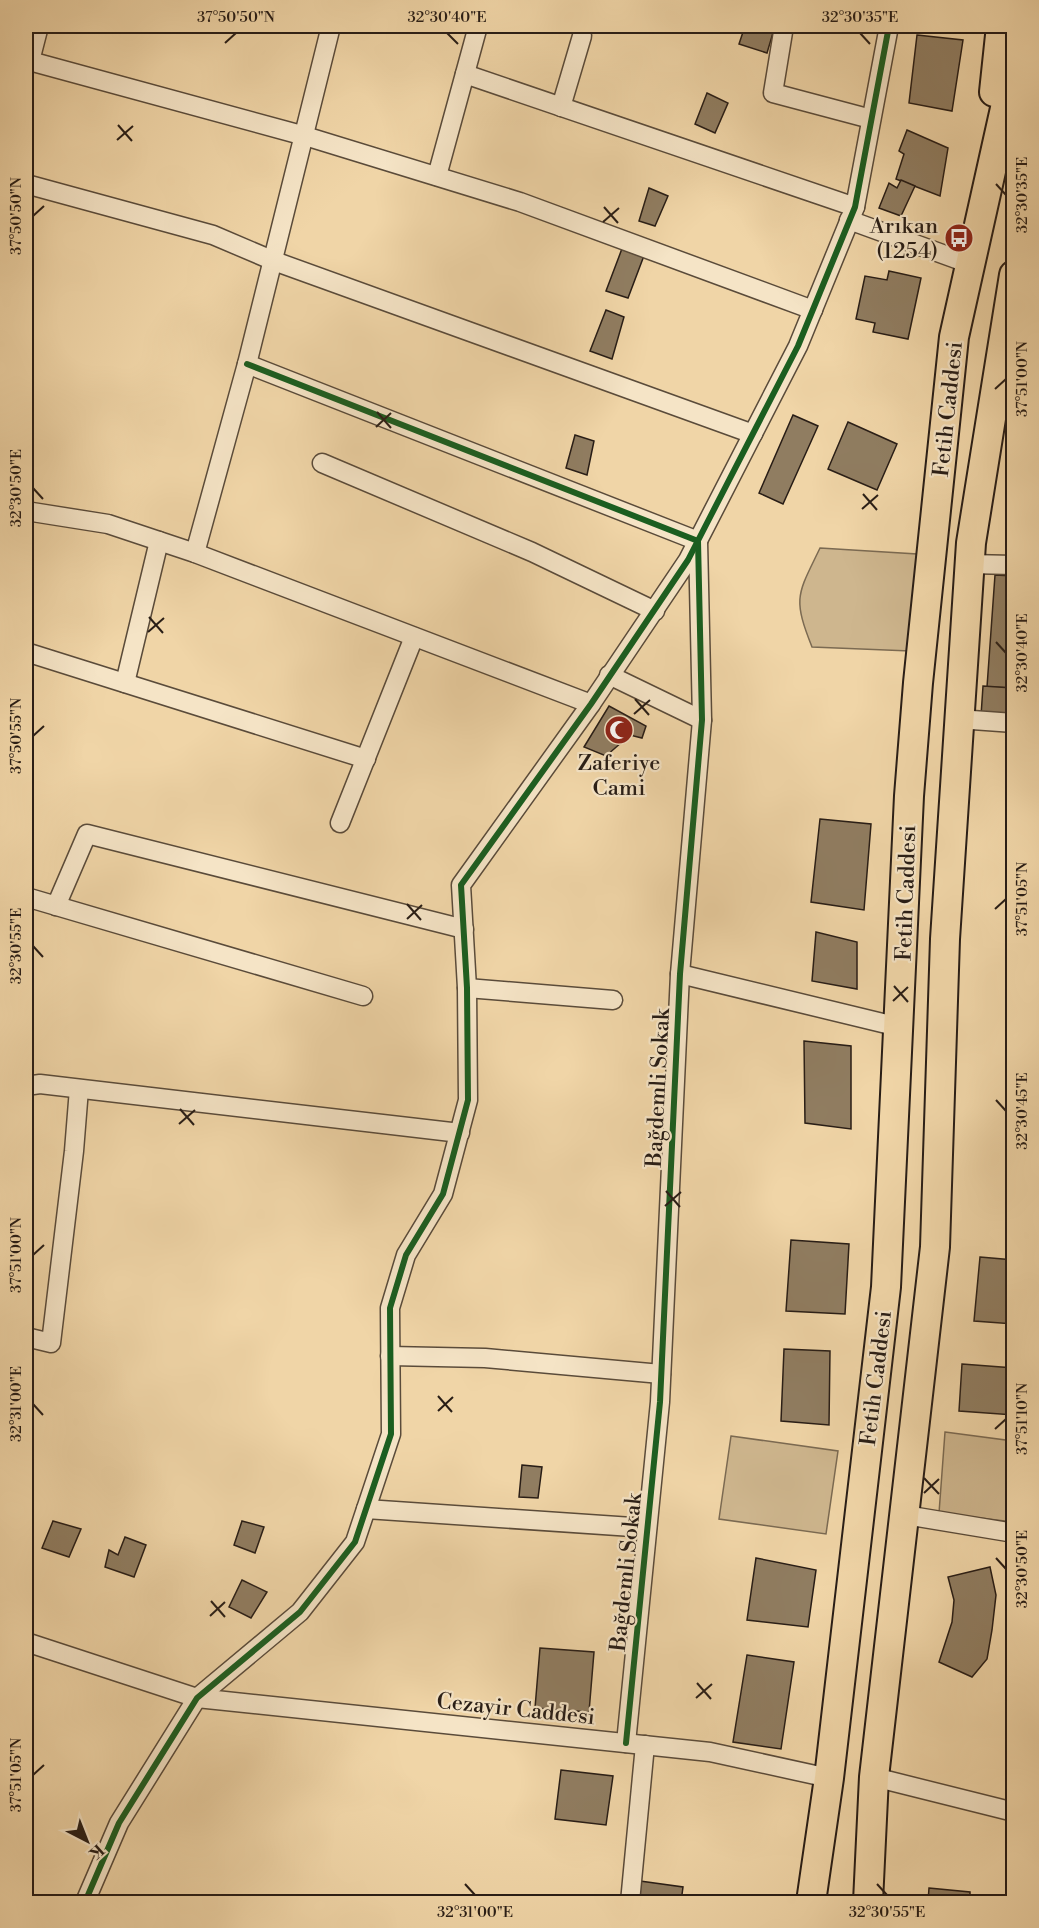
<svg xmlns="http://www.w3.org/2000/svg" width="1039" height="1928" font-family="'Libre Bodoni',serif">
	<style>
		.green { fill: #ceb68e; stroke: #7b6a52; stroke-width: 1.5 }
		.building { fill: #907d61; stroke: #281d16; stroke-width: 1.5 }
		.lines { fill: none; stroke-linecap: round; stroke-linejoin: round }
		.minor-casing { stroke: #5a4b3a; stroke-width: 21 }
		.primary-casing { stroke: #281d16; stroke-width: 32 }
		.minor { stroke: #f5e4c6; stroke-width: 18 }
		.primary { stroke: #f0d5a7; stroke-width: 28 }
		.cycleway-casing { stroke: #f5e4c6; stroke-width: 10 }
		.cycleway { stroke: #1b5e20; stroke-width: 6 }
		.ticks { fill: none; stroke: #281d16; stroke-width: 2 }
		.labels { text-anchor: middle; stroke-width: 4.5; stroke-linejoin: round; paint-order: stroke }
		.poi-label { font-size: 22px; fill: #281d16; stroke: #f5e4c6; text-anchor: end }
		.street-label { font-size: 22px; fill: #281d16; stroke: #f5e4c6 }
		.neatline { fill: none; stroke: #281d16; stroke-width: 2 }
		.ticks-label { font-size: 15px; text-anchor: middle; fill: #281d16 }
	</style>
	<rect width="100%" height="100%" fill="#f0d5a7"/>
	<filter id="stains"><feTurbulence type="fractalNoise" baseFrequency=".00333" numOctaves="4"/><feColorMatrix values="0 0 0 0 .2 0 0 0 0 .09 0 0 0 0 .02 0 0 0 .5 -.17"/></filter>
	<radialGradient id="worn" r=".72"><stop offset=".6" stop-color="#630" stop-opacity="0"/><stop offset="1" stop-color="#630" stop-opacity=".3"/></radialGradient>
	<g class="green">
		<path d="M 820,548 L 917,554 L 910,651 L 812,647 C 792,597 798,594 820,548 Z"/>
		<polygon points="945,1432 1013,1441 1013,1522 939,1513"/>
		<polygon points="731,1436 838,1451 826,1534 719,1519"/>
	</g>
	<g class="building">
		<polygon points="745,26 775,26 767,53 739,44"/>
		<polygon points="917,35 963,40 952,111 909,103"/>
		<polygon points="707,93 728,103 715,133 695,124"/>
		<polygon points="907,130 948,148 940,196 896,179 904,154 899,151"/>
		<polygon points="901,180 915,186 901,216 879,208 889,183 897,188"/>
		<polygon points="649,188 668,196 655,226 639,221"/>
		<polygon points="623,246 645,253 628,298 606,291"/>
		<polygon points="889,271 921,278 908,339 873,332 875,323 856,319 865,276 887,280"/>
		<polygon points="606,310 624,317 612,359 590,351"/>
		<polygon points="793,415 818,426 783,504 759,493"/>
		<polygon points="848,422 897,444 877,490 828,469"/>
		<polygon points="575,435 594,441 587,475 566,468"/>
		<polygon points="995,575 1014,576 1014,688 987,687"/>
		<polygon points="983,686 1013,688 1011,718 981,716"/>
		<polygon points="609,706 646,726 642,738 630,735 606,756 584,747"/>
		<polygon points="820,819 871,824 864,910 811,902"/>
		<polygon points="816,932 857,942 857,989 812,981"/>
		<polygon points="804,1041 851,1046 851,1129 805,1123"/>
		<polygon points="791,1240 849,1244 845,1314 786,1311"/>
		<polygon points="980,1257 1014,1260 1014,1324 974,1321"/>
		<polygon points="784,1349 830,1351 829,1425 781,1421"/>
		<polygon points="962,1364 1014,1368 1014,1415 959,1411"/>
		<polygon points="522,1465 542,1467 538,1498 519,1497"/>
		<polygon points="53,1521 81,1529 69,1557 42,1548"/>
		<polygon points="242,1521 264,1527 255,1553 234,1545"/>
		<polygon points="125,1537 146,1545 134,1577 105,1567 109,1550 118,1555"/>
		<polygon points="756,1558 816,1570 808,1627 747,1620"/>
		<polygon points="990,1567 996,1595 992,1630 987,1659 972,1677 939,1662 952,1622 954,1600 948,1577"/>
		<polygon points="242,1580 267,1592 251,1618 229,1607"/>
		<polygon points="540,1648 594,1652 589,1712 535,1708"/>
		<polygon points="747,1655 794,1662 781,1749 733,1742"/>
		<polygon points="561,1770 613,1776 606,1825 555,1819"/>
		<polygon points="640,1881 683,1887 681,1902 638,1902"/>
		<polygon points="929,1888 970,1892 970,1902 928,1902"/>
	</g>
	<g class="lines">
		<g class="minor-casing">
			<g id="minor">
				<polyline points="784,26 773,93 871,119"/>
				<polyline points="26,60 305,136 520,202 813,310"/>
				<polyline points="30,61 39,26"/>
				<polyline points="465,74 855,207"/>
				<polyline points="561,107 582,36"/>
				<polyline points="437,176 478,26"/>
				<polyline points="26,184 213,235 274,261 753,434"/>
				<polyline points="849,220 970,264"/>
				<polyline points="247,364 698,541 702,720 680,974 660,1402 626,1743"/>
				<polyline points="322,463 532,552 655,611"/>
				<polyline points="26,511 108,524 195,553 591,704"/>
				<polyline points="195,553 247,364 331,26"/>
				<polyline points="969,564 1014,565"/>
				<polyline points="26,652 366,759"/>
				<polyline points="609,675 702,720"/>
				<polyline points="125,683 159,541"/>
				<polyline points="958,719 1014,723"/>
				<polyline points="340,823 414,637"/>
				<polyline points="26,897 363,996"/>
				<polyline points="56,906 87,834 464,929"/>
				<polyline points="680,974 899,1027"/>
				<polyline points="467,988 613,1000"/>
				<polyline points="26,1086 40,1084 460,1133"/>
				<polyline points="26,1337 51,1343 74,1151 79,1089"/>
				<polyline points="390,1356 485,1358 661,1374"/>
				<polyline points="366,1509 647,1528"/>
				<polyline points="905,1515 1014,1533"/>
				<polyline points="26,1642 197,1698 710,1752 829,1778"/>
				<polyline points="874,1777 1014,1812"/>
				<polyline points="85,1902 119,1823 197,1698 300,1612 355,1542 391,1434 390,1308 406,1255 443,1194 468,1100 467,988 461,885 591,704 688,560 798,346 855,207 889,26"/>
				<polyline points="630,1902 645,1745"/>
			</g>
		</g>
		<g class="primary-casing">
			<g id="primary">
				<polyline points="994,92 1001,26"/>
				<polyline points="811,1902 829,1778 886,1287 909,796 918,683 954,337 1014,68"/>
				<polyline points="868,1902 874,1777 935,1247 945,939 971,543 1014,275"/>
			</g>
		</g>
		<use href="#minor" class="minor"/>
		<use href="#primary" class="primary"/>
		<g class="cycleway-casing">
			<g id="cycleway">
				<polyline points="247,364 698,541 702,720 680,974 660,1402 626,1743"/>
				<polyline points="85,1902 119,1823 197,1698 300,1612 355,1542 391,1434 390,1308 406,1255 443,1194 468,1100 467,988 461,885 591,704 688,560 798,346 855,207 889,26"/>
			</g>
		</g>
		<use href="#cycleway" class="cycleway"/>
	</g>
	<path class="ticks" d="M 447,33 L 458,44M 860,33 L 870,44M 225,43 L 236,33M 118,125 L 132,141M 117,140 L 133,126M 996,184 L 1006,195M 604,207 L 618,223M 33,216 L 44,206M 603,222 L 619,208M 995,389 L 1006,379M 377,412 L 391,428M 376,427 L 391,413M 33,488 L 43,499M 863,494 L 877,510M 862,509 L 878,495M 149,617 L 163,633M 148,632 L 164,618M 996,642 L 1006,653M 635,699 L 649,715M 634,714 L 650,700M 33,736 L 44,726M 407,904 L 421,920M 995,909 L 1006,899M 407,919 L 422,905M 33,946 L 43,957M 894,986 L 908,1002M 893,1001 L 908,987M 996,1100 L 1006,1111M 180,1109 L 194,1125M 179,1124 L 195,1110M 666,1191 L 680,1207M 665,1206 L 681,1192M 33,1255 L 44,1245M 438,1396 L 452,1412M 33,1404 L 43,1415M 438,1411 L 453,1397M 995,1429 L 1006,1419M 924,1478 L 939,1494M 924,1493 L 939,1479M 996,1558 L 1006,1569M 211,1601 L 225,1617M 210,1616 L 225,1602M 697,1683 L 711,1699M 696,1698 L 712,1684M 33,1775 L 44,1765M 465,1884 L 475,1895M 877,1884 L 887,1895"/>
	<defs>
		<g id="bus-disc" transform="scale(1.5)"><circle r="9.5" fill="#8f2418" stroke="#f5e4c6"/><path d="M-5-6H5V4H4V6H2V4H-2V6H-4V4H-5ZM-3.5-4V0h7V-4ZM-3.5 1.2v1.5H-2V1.2ZM2 1.2v1.5H3.5V1.2Z" fill="#fff"/></g>
		<g id="mosque-disc" transform="scale(1.5)"><circle r="9.5" fill="#8f2418" stroke="#f5e4c6"/><path d="M3.5-4.9A6 6 0 1 0 3.5 4.9A5 5 0 1 1 3.5-4.9Z" fill="#fff"/></g>
	</defs>
	<g fill-rule="evenodd">
		<use href="#bus-disc" x="959" y="238"/>
		<use href="#mosque-disc" x="619" y="730"/>
	</g>
	<g class="labels">
		<g class="poi-label">
			<text x="938" y="233">Arıkan<tspan x="938" dy="25">(1254)</tspan></text>
			<text x="619" y="770" text-anchor="middle">Zaferiye<tspan x="619" dy="25">Cami</tspan></text>
		</g>
		<g class="street-label">
			<text transform="translate(947 409) rotate(-84)" y="8">Fetih Caddesi</text>
			<text transform="translate(905 893) rotate(-88)" y="8">Fetih Caddesi</text>
			<text transform="translate(657 1088) rotate(-87)" y="8">Bağdemli Sokak</text>
			<text transform="translate(875 1378) rotate(-83)" y="8">Fetih Caddesi</text>
			<text transform="translate(625 1572) rotate(-84)" y="8">Bağdemli Sokak</text>
			<text transform="translate(516 1708) rotate(6)" y="8">Cezayir Caddesi</text>
		</g>
	</g>
	<rect width="1039" height="1928" fill="none" stroke="#f0d5a7" stroke-width="66"/>
	<g transform="translate(87 1841) rotate(138)" stroke="#f5e4c6" stroke-width="4.5" paint-order="stroke">
	<path d="M0-4.5L10 22L0 15L-10 22Z" fill="#281d16"/>
	<text y="-9" font-size="16" font-weight="bold" text-anchor="middle" fill="#281d16">K</text>
	</g>
	<rect x="33" y="33" width="973" height="1862" class="neatline"/>
	<g class="ticks-label">
		<text x="236" y="22">37°50'50"N</text>
		<text x="447" y="22">32°30'40"E</text>
		<text x="860" y="22">32°30'35"E</text>
		<text transform="translate(1022 195) rotate(-90)" y="5">32°30'35"E</text>
		<text transform="translate(16 216) rotate(-90)" y="5">37°50'50"N</text>
		<text transform="translate(1022 379) rotate(-90)" y="5">37°51'00"N</text>
		<text transform="translate(16 488) rotate(-90)" y="5">32°30'50"E</text>
		<text transform="translate(1022 653) rotate(-90)" y="5">32°30'40"E</text>
		<text transform="translate(16 736) rotate(-90)" y="5">37°50'55"N</text>
		<text transform="translate(1022 899) rotate(-90)" y="5">37°51'05"N</text>
		<text transform="translate(16 946) rotate(-90)" y="5">32°30'55"E</text>
		<text transform="translate(1022 1111) rotate(-90)" y="5">32°30'45"E</text>
		<text transform="translate(16 1255) rotate(-90)" y="5">37°51'00"N</text>
		<text transform="translate(16 1404) rotate(-90)" y="5">32°31'00"E</text>
		<text transform="translate(1022 1419) rotate(-90)" y="5">37°51'10"N</text>
		<text transform="translate(1022 1569) rotate(-90)" y="5">32°30'50"E</text>
		<text transform="translate(16 1775) rotate(-90)" y="5">37°51'05"N</text>
		<text x="475" y="1917">32°31'00"E</text>
		<text x="887" y="1917">32°30'55"E</text>
	</g>
	<rect width="100%" height="100%" filter="url(#stains)"/>
	<rect width="100%" height="100%" fill="url(#worn)"/>
</svg>
